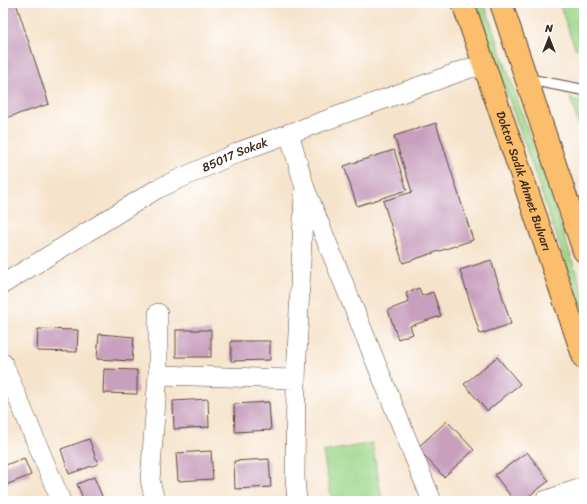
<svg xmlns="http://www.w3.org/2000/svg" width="587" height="504" font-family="Sriracha,sans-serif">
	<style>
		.green { fill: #9bd588; stroke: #6b8053 }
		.building { fill: #c89fbd }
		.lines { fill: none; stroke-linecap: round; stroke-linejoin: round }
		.lane-casing { stroke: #574638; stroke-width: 12 }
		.street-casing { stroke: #574638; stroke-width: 20 }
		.primary-casing { stroke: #574638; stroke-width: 24 }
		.lane { stroke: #fff; stroke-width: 10 }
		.street { stroke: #fff; stroke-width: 19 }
		.primary { stroke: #fabe6d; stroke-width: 22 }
		.labels { text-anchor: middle; stroke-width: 3; stroke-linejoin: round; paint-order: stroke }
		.street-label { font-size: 12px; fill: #3b2a1e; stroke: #fff }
	</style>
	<rect width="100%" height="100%" fill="#fff"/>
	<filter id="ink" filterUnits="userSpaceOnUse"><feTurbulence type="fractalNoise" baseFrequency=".025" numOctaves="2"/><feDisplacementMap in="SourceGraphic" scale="8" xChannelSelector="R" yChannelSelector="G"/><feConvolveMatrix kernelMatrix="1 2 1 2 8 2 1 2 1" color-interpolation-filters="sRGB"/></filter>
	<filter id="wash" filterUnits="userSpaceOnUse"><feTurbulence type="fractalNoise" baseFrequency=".012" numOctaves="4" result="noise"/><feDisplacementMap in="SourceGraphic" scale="16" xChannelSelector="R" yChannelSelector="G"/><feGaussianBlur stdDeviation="0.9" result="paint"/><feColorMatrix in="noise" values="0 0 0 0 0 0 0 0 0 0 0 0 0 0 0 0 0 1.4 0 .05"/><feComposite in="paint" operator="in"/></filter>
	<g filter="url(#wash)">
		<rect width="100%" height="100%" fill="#f6e3cb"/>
		<g class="green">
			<polygon points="476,3 484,3 547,185 584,296 584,316"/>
			<polygon points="559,3 584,3 584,49 575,48"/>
			<polygon points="570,98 584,102 584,140"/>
			<polygon points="372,443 382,501 332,501 323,452"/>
		</g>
		<g id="blocks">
			<g class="building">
				<polygon points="3,3 16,3 49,104 3,119"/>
				<polygon points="436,123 473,240 403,263 383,201 412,192 394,136"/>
				<polygon points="394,150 407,190 357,206 344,166"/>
				<polygon points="491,260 511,324 480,334 460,270"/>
				<polygon points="419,288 422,296 433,292 441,316 410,326 413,334 398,339 388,310 409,302 406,293"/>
				<polygon points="38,329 78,330 77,352 37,351"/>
				<rect x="176" y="330" width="35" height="27"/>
				<polygon points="99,334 134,337 132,361 97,359"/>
				<polygon points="231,341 270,341 270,360 231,361"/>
				<polygon points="497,357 520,384 487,411 464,384"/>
				<polygon points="104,369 137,370 137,394 103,393"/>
				<polygon points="208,399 209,427 174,429 173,401"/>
				<polygon points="269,402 271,430 235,432 234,404"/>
				<polygon points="447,421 474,450 444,477 417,448"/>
				<polygon points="89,439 98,464 69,474 61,449"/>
				<polygon points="211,451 213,479 178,481 176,453"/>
				<polygon points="527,452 549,481 522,501 514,501 495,475"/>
				<polygon points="24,458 31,475 3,486 3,466"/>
				<polygon points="269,459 271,487 235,489 234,461"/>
				<polygon points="94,477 104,501 84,501 77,484"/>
			</g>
		</g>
	</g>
	<g filter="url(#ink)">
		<use href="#blocks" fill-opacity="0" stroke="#574638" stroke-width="1"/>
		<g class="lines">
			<g class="lane-casing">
				<polyline id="lane" points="527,79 584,90"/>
			</g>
			<g class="street-casing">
				<g id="street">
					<polyline points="289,133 305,188 432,501"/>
					<path id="s1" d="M 3,284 L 157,189 L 241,151 L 470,68 L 485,68"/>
					<polyline points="3,363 61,501"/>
					<polyline points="158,375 296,379 295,478 297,501"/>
					<polyline points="296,379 304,194"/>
					<polyline points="155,501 150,480 158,375 158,313"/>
					<polyline points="544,501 584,487"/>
				</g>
			</g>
			<g class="primary-casing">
				<g id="primary">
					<path id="s2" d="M 463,3 L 584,358"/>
					<polyline points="501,3 584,251"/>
				</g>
			</g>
			<use href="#lane" class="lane"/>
			<use href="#street" class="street"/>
			<use href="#primary" class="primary"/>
		</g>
	</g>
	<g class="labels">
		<g class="street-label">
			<text dy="4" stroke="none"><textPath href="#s1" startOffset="266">85017 Sokak</textPath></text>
			<text dy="4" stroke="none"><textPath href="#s2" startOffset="188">Doktor Sadık Ahmet Bulvarı</textPath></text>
		</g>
	</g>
	<rect width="587" height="504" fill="none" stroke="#fff" stroke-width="16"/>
	<g transform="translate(549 38)" stroke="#ffffff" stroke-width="3" paint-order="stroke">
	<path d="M0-3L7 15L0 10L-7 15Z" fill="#3b2a1e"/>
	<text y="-6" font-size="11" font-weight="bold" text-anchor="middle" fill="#3b2a1e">N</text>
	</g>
</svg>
